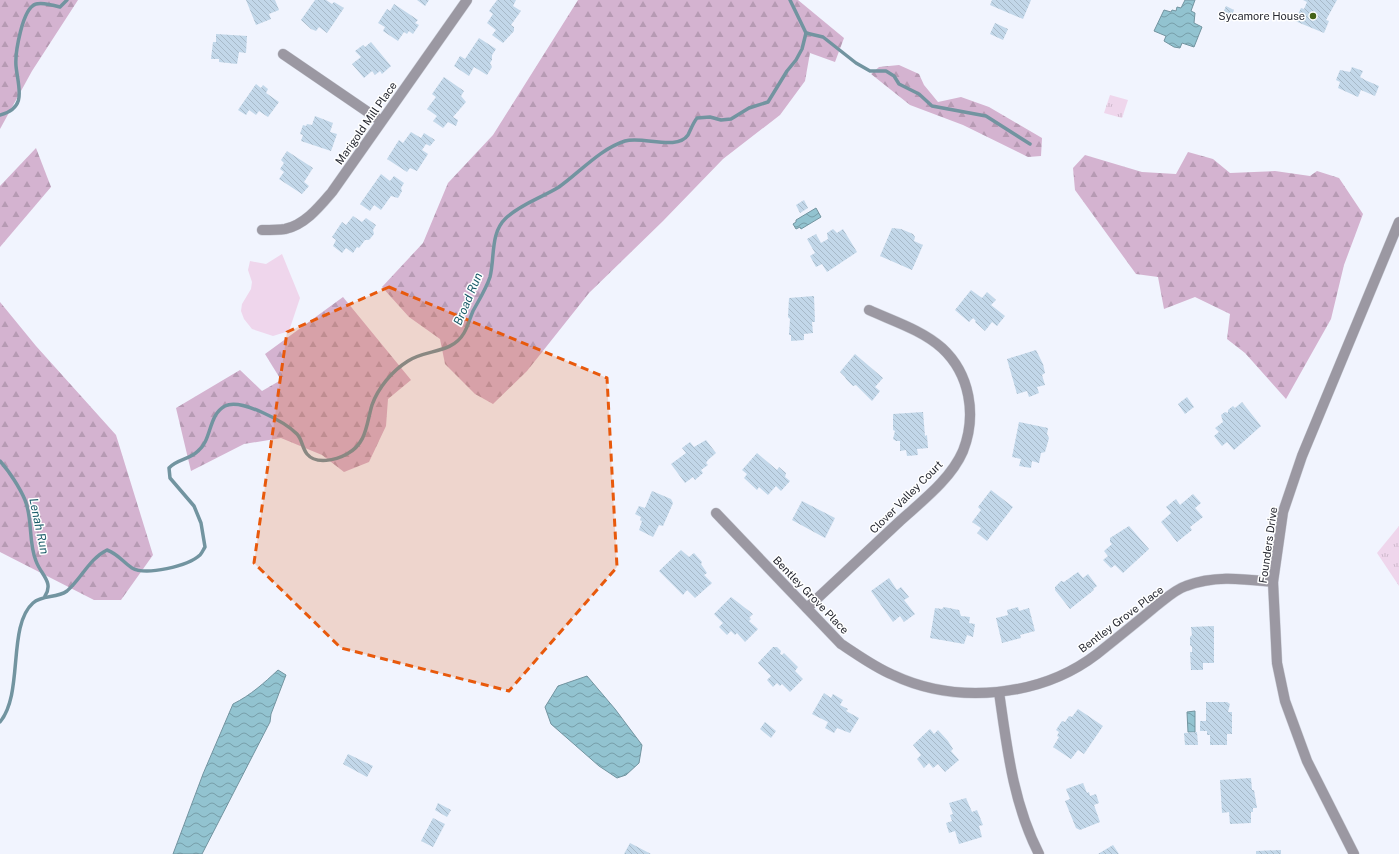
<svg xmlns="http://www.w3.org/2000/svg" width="1399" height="854" font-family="'Public Sans',sans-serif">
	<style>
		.green { fill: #efd6ec }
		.forest { fill: url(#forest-firs) }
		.park { fill: url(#park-tufts) }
		.water { fill: url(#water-waves); stroke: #7294a0 }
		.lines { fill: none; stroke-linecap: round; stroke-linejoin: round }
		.stream { stroke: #7294a0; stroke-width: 3.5 }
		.building { fill: url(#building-back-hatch) }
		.minor-casing { stroke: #cccfd9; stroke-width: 11 }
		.minor { stroke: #9b98a2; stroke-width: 10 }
		.marked { fill: #e8590c; fill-opacity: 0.2; stroke: #e8590c; stroke-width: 3; stroke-dasharray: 8 5; stroke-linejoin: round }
		.poi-dot { fill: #446317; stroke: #fff; stroke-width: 1.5 }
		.labels { text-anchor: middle; stroke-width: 3; stroke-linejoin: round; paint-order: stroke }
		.poi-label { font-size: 11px; fill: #262831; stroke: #fff; text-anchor: end }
		.street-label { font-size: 11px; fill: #262831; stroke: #fff }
		.water-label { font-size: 12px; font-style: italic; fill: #1b5c6a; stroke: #fff }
	</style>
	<defs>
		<pattern id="forest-firs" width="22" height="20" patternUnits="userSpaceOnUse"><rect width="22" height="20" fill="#d4b3d0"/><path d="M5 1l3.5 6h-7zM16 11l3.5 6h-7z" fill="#b69ab3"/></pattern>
		<pattern id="park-tufts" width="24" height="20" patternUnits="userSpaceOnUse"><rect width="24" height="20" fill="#efd6ec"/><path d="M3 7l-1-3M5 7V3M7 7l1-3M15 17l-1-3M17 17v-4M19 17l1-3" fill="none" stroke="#cdb8cb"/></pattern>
		<pattern id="water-waves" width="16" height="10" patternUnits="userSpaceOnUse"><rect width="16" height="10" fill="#92c3d0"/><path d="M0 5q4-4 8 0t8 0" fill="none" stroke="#779ea9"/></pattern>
		<pattern id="building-back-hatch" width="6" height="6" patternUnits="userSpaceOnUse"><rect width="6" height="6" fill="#c2d7e9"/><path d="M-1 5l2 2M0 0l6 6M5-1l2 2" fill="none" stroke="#a7b9c8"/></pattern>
	</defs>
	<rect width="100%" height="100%" fill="#f1f4fe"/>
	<polygon class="green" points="282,254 300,298 289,331 273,336 252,329 244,319 241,311 242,304 251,289 252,282 248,270 250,261 266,264"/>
	<g class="forest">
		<polygon points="0,0 78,0 32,71 0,129"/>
		<polygon points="578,0 798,0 844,38 835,62 810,53 805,81 780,115 723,159 663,221 589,293 527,371 493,404 475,394 445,364 440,339 409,317 382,287 423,243 448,183 493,135"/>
		<polygon points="899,65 919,74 924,85 938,102 961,97 989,107 1042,138 1041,156 1028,157 963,125 910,105 871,74 879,67"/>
		<polygon points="36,148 51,187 0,247 0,186"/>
		<polygon points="1188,152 1213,159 1230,173 1275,171 1310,176 1317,171 1339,178 1363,214 1344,265 1331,319 1286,399 1245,353 1227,339 1230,314 1195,297 1164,309 1158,277 1136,274 1075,190 1073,168 1085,155 1142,172 1176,174"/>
		<polygon points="343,297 411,380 388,399 386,426 369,462 344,472 322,455 281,438 244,444 191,471 176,408 240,370 262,391 281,380 265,354"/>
		<polygon points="0,302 36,346 116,435 153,555 121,600 94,600 0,552"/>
	</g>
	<g class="park">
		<polygon points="1110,95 1128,100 1122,118 1104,113"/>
		<polygon points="1399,526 1399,586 1377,553"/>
	</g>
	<g class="water">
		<polygon points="1185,0 1195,0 1191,11 1195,13 1194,23 1202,27 1194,47 1182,43 1180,48 1174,47 1164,41 1166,36 1154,31 1164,10 1171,12 1172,10 1176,11 1177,7 1181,8"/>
		<polygon points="816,208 821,217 801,229 800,227 796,229 793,224 796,222 796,220"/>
		<path d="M 278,670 L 286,675 L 271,714 L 270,722 L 202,854 L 173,854 L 203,774 L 233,704 C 251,695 264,683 278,670 Z"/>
		<polygon points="587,676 615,709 642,745 639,763 626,775 617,778 599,766 551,724 545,707 558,686"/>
		<polygon points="1195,711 1195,732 1188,732 1187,712"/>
	</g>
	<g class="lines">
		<g class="stream">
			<polyline points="790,0 806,33"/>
			<polyline points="806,33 823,37 856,63 870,71 886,71 894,76 899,84 919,94 932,106 986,116 1030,144"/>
			<path d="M 0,115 C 28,108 18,87 16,66 C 15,54 22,8 36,4 C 42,2 53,5 60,7 L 67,0"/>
			<path d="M 0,461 C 9,471 20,488 25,500 C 33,519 28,542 36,561 C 41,575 54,582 45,596"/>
			<path d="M 0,722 C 24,693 7,626 33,603 C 43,594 56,599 67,591 C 81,579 90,558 107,550 C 118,554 123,562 132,568 C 146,576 188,566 200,555 C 202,553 203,550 205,547 L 201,523 L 194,506 L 170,478 L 169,468 C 177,459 189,460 198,451 C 212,440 208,415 225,406 C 241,398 285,422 297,434 C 302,439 302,448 307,454 C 316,465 336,460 347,454 C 367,443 366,425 372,405 C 378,388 392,371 408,361 C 426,349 452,354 464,333 C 468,326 470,318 473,311 C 479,300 486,289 490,277 C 495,257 490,233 506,218 C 521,204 541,198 559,187 C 580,172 600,149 625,141 C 643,136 677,151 688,135 C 691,129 693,123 697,118 L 710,117 L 721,120 L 731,119 L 749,108 L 768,102 L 787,71 L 796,60 L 802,49 L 806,33"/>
		</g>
	</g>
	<g class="building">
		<polygon points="246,0 275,0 279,10 269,14 271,19 256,25"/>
		<polygon points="315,0 326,0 332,4 334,2 344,8 327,33 319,27 316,31 311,29 301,20"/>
		<polygon points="417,0 429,0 425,6"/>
		<polygon points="497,0 516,0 513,6 521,11 511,25 514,27 514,31 503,43 492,35 496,30 487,23 493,14 489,11"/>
		<polygon points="992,0 1031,0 1023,19 990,5"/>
		<polygon points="1303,0 1337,0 1326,20 1329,21 1324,33 1295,21 1301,8 1304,9 1307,2"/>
		<polygon points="394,4 418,20 415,23 419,25 413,34 409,31 407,34 404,32 398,41 383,31 385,27 378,23 387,9 390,11"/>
		<polygon points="1226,6 1234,10 1229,23 1220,20"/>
		<polygon points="995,23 1008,29 1003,40 990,34"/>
		<polygon points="216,34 247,36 246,53 239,52 237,64 219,62 219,59 211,59 213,42 216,42"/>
		<polygon points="479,38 496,49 492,55 492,60 490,63 492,67 487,75 474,67 469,76 454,66 460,56 465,59"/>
		<polygon points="371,42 391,66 382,74 380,71 375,75 372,71 364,78 352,64 361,57 355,51 363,45 365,47"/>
		<polygon points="1352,67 1363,71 1360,77 1365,80 1379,86 1375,96 1361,90 1358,97 1338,88 1340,82 1336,80 1340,70 1350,72"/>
		<polygon points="444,77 464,91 461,96 466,102 453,117 458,120 456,126 448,122 443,128 433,121 437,116 427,109 436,97 432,94"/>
		<polygon points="256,84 261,88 263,85 268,89 266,93 279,102 268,117 259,111 256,115 249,110 246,115 238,110"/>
		<polygon points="315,116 333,123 330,132 337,134 331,151 301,141 303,135 300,134 303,125 306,126 307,124 312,125"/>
		<polygon points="411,132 421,138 424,133 435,140 430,146 426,144 422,150 428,154 417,171 410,168 407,172 387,159 399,140 403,143"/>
		<polygon points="287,151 313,168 304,182 309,186 302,194 279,179 284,172 280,169 284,163 281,160"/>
		<polygon points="381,174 390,181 394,176 404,183 401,188 402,191 398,198 391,196 381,210 374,205 370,211 360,204"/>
		<polygon points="804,200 808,208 800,213 796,205"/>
		<polygon points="353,216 362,222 366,218 376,225 373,230 374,234 369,240 365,240 359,248 357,247 353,253 346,248 342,253 333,246 336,240 332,237 342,222 346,225"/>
		<polygon points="892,228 901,229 913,234 915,237 914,241 923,245 912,270 880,256"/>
		<polygon points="833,229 837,233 843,229 857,252 827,272 822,264 816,267 810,256 815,253 807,239 816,234 821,243 828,239 827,233"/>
		<polygon points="971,290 982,298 987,292 996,300 991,305 1005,316 997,326 992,322 985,331 975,322 976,321 973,318 969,322 955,310"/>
		<polygon points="814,296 815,322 812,322 813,333 804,334 804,340 791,341 791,335 789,335 790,319 788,317 789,298"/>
		<polygon points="1036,350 1043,364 1045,373 1042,375 1045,385 1037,387 1039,393 1029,397 1027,391 1017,394 1007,359"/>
		<polygon points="855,354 883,378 875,387 880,391 872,401 856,385 853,386 846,379 845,377 840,372"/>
		<polygon points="1187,397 1194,407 1185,414 1178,404"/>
		<polygon points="1242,402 1261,426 1234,450 1227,442 1222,446 1214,436 1219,432 1215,428 1223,422 1221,415 1225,412 1228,413 1228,410 1233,406 1235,408"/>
		<polygon points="923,412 925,436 927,435 928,448 917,449 918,455 907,456 906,450 900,451 900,441 896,441 893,439 895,431 893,430 893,414"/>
		<polygon points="1019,422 1048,428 1047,434 1049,438 1045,452 1041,453 1039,463 1032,461 1031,468 1019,466 1021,459 1012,457"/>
		<polygon points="706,440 716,453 708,460 706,463 708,465 701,470 703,473 695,480 693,477 685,483 671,464 686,453 682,448 690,442 694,447"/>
		<polygon points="757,453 777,470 779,467 786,473 785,477 790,481 781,491 776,486 768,495 759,487 757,490 744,478 747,474 742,470"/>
		<polygon points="991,490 1013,507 987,541 977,533 981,528 972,522 981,510 978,507"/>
		<polygon points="652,491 671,499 673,503 663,526 659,525 653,537 639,530 642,521 640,520 641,517 635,514 639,506 645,508"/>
		<polygon points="1193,494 1201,503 1195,508 1203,517 1190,527 1192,530 1177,542 1161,522 1171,513 1166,507 1176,499 1180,505"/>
		<polygon points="802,501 835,518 825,538 792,520"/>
		<polygon points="1129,526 1149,549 1123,573 1115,565 1111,568 1103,560 1108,556 1104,551 1112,544 1110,542 1110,538"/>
		<polygon points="681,550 689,557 694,553 702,562 701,564 707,573 704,575 712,583 695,598 687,590 683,595 659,571"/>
		<polygon points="1078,572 1083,578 1088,574 1097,586 1093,589 1094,590 1070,609 1055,590 1055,587 1061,581 1064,582"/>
		<polygon points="889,578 897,590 901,587 909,597 904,600 915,614 904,622 900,616 893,622 871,591"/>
		<polygon points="731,597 753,614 749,618 751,619 749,621 758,629 745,642 737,633 735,635 731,631 727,635 719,627 723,623 714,614"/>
		<polygon points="944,607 959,610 961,616 970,617 969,623 975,624 973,637 967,635 964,644 930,638 935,608 942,609"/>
		<polygon points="1018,607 1019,611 1029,608 1035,631 1020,635 1021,638 1002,643 996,618 1008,615 1007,610"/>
		<polygon points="1214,626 1214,663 1203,663 1203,670 1191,670 1190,652 1192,652 1192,647 1190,645 1190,637 1192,635 1191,627"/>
		<polygon points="773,647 777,647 781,651 780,654 782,655 784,653 798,667 795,671 803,679 790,692 782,684 780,686 777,683 773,687 767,680 771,676 758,663"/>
		<polygon points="824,693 831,698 833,694 843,700 840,705 848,709 846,711 859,718 850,733 837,728 834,733 825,728 828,722 812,714"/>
		<polygon points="1206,702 1227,702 1230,704 1228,712 1232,712 1232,734 1227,734 1227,745 1210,745 1210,735 1207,735 1207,731 1200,731 1200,721 1206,721"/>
		<polygon points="1078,709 1103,726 1084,754 1078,750 1071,759 1053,747 1059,737 1057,736 1059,732 1056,730 1062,721 1065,722 1069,716 1072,717"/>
		<polygon points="765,722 776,731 771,738 760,729"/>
		<polygon points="930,729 934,734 938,730 948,741 953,749 951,751 959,760 945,772 938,764 933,768 929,763 924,768 917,759 921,755 913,745"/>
		<polygon points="1197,732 1198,745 1185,745 1184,733"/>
		<polygon points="348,754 373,766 367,777 343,764"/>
		<polygon points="1251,778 1252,790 1254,790 1257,808 1253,808 1253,812 1251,812 1251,823 1230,824 1229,812 1222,813 1220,780"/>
		<polygon points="1083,783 1087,793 1089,792 1090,796 1096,794 1099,803 1094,805 1100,822 1080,830 1076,828 1065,801 1070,799 1066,789"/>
		<polygon points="966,798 972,812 977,810 983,825 979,826 982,837 959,844 955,831 949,833 946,823 952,821 950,815 953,814 949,803"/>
		<polygon points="438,803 451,810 447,817 435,810"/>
		<polygon points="433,818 445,824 433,847 421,841"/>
		<polygon points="630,843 651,854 624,854"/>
		<polygon points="1113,845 1119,854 1098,854"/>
		<polygon points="1281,850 1281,854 1256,854 1256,851"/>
	</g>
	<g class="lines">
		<g class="minor-casing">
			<g id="minor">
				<polyline points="283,54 381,121"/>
				<path d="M 262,230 C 270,230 278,230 285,229 C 305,225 320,206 332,192 L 467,0"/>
				<path d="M 716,513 L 841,644 C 858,655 874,667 893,675 C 957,705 1041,697 1097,654 C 1117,638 1137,622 1156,606 C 1165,599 1176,589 1186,586 C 1215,575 1243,579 1273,582"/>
				<path d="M 807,608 C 838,579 869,550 900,521 C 922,501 951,479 963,451 C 977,415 970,374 942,348 C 922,330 893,321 869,310"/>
				<path d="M 999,692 C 1007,748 1013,803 1039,854"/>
				<polyline points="1354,854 1307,761 1285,701 1277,663 1273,582 1283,512 1302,456 1399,222"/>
			</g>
		</g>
		<use href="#minor" class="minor"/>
	</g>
	<path class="marked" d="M 389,287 L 607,378 L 617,567 L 509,691 L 341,648 L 254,563 L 287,332 Z"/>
	<circle class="poi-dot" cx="1313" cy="16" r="4"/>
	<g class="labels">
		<g class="poi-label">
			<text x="1305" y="20">Sycamore House</text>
		</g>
		<g class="street-label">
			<text transform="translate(366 123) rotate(-55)" y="4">Marigold Mill Place</text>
			<text transform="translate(906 497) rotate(-45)" y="4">Clover Valley Court</text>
			<text transform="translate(1268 545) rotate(-82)" y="4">Founders Drive</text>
			<text transform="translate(811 595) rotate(46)" y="4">Bentley Grove Place</text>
			<text transform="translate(1121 619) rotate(-37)" y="4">Bentley Grove Place</text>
		</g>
		<g class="water-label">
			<text transform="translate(468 299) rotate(-67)" y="4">Broad Run</text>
			<text transform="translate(39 526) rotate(78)" y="4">Lenah Run</text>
		</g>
	</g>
</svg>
